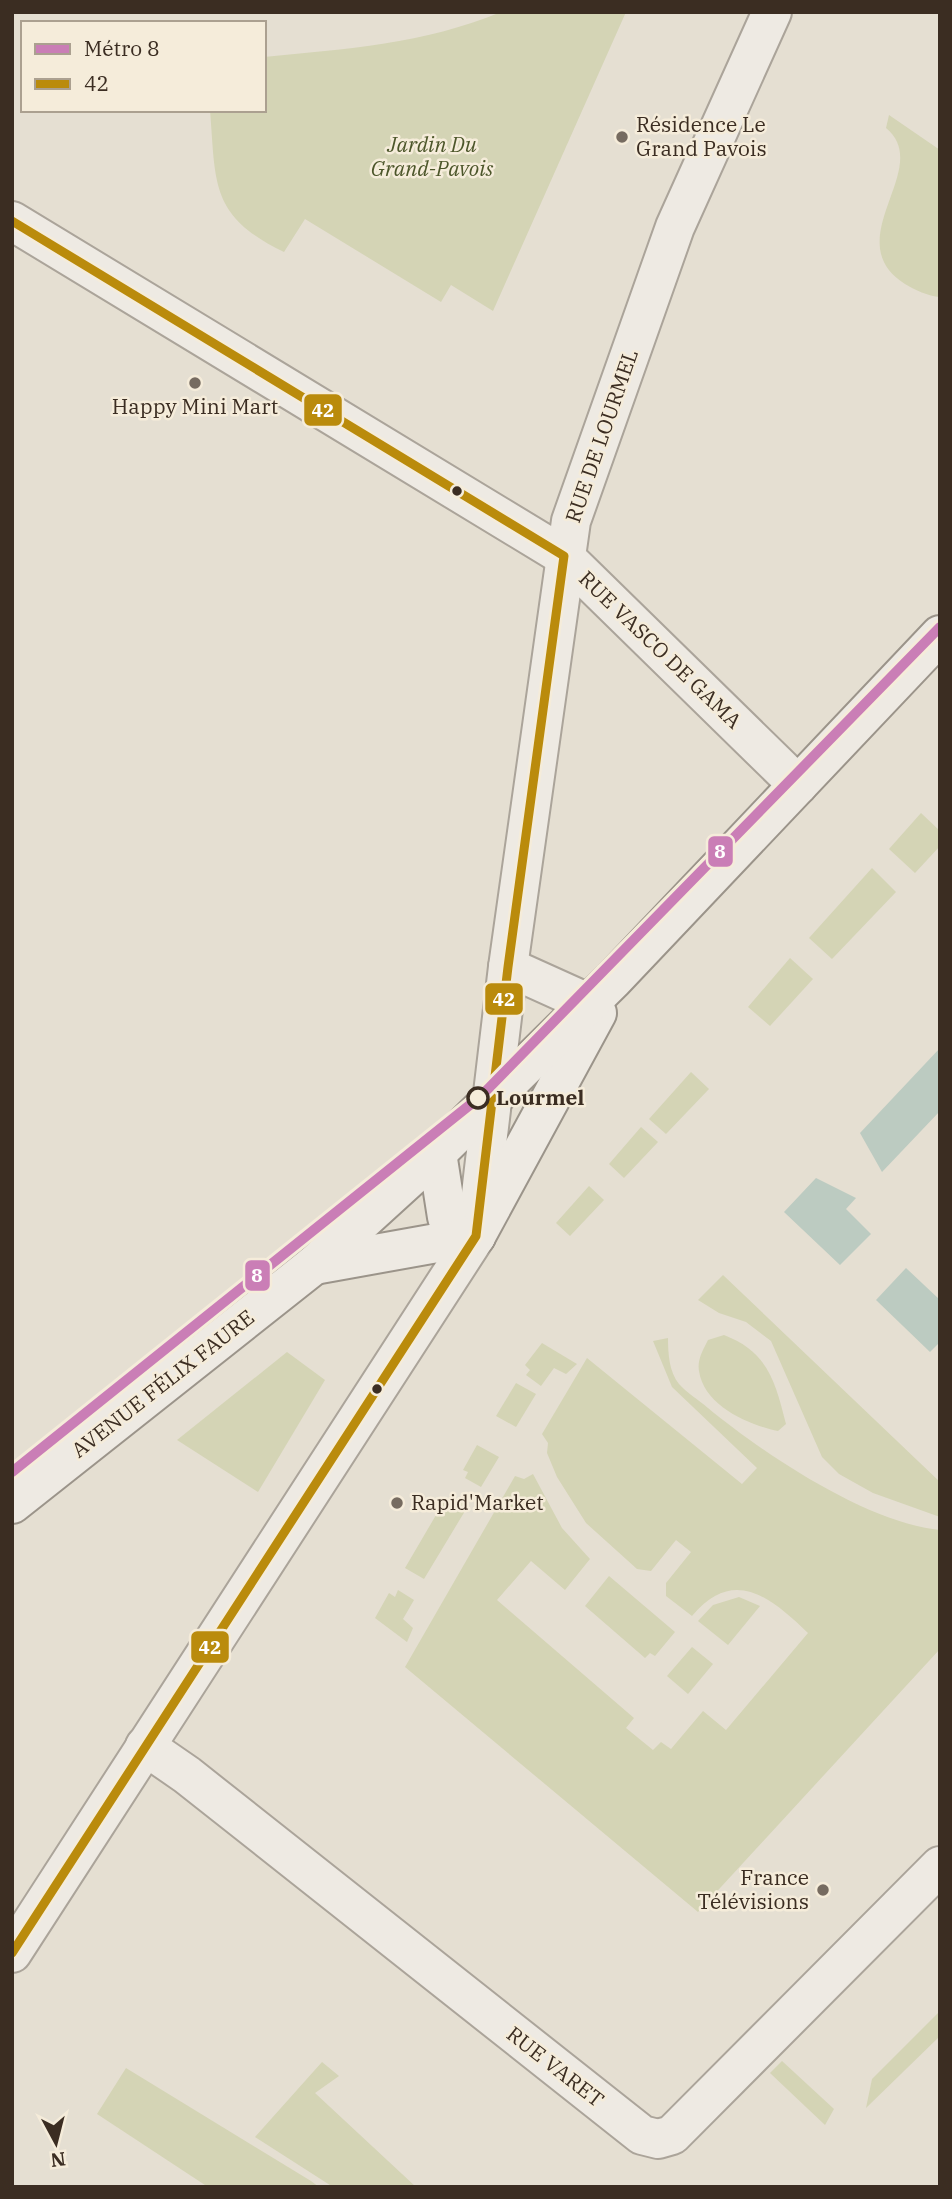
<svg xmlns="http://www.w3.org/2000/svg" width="952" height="2199" font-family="'IBM Plex Serif',serif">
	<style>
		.green { fill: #d4d4b5 }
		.water { fill: #bccbc1 }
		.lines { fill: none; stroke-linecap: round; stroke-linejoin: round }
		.street-casing { stroke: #aba49a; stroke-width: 42 }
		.secondary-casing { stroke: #9b948a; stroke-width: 42 }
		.street { stroke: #eeeae3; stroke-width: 38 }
		.secondary { stroke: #eeeae3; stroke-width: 38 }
		.bus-1-casing { stroke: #f5ecda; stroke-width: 14 }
		.bus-1 { stroke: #ba8b0c; stroke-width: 9 }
		.metro-1-casing { stroke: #f5ecda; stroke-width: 16 }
		.metro-1 { stroke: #ca7eb6; stroke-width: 10 }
		.poi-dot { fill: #766b60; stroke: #f5ecda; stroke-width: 2.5 }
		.bus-dot { fill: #3b2d22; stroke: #f5ecda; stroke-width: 2.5 }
		.stop-dot { fill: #f5ecda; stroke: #3b2d22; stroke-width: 3.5 }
		.labels { text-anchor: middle; stroke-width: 5; stroke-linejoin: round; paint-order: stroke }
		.poi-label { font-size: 21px; fill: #3b2d22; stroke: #f5ecda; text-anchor: start }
		.park-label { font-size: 21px; font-style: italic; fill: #4c562a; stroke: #f5ecda }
		.street-label { font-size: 21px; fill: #3b2d22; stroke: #f5ecda }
		.stop-label { font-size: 21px; font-weight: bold; fill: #3b2d22; stroke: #f5ecda; text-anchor: start }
		.line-badge { stroke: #f5ecda; stroke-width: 2.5 }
		.badge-label { font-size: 19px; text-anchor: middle; font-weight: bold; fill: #fff }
	</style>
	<rect width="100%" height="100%" fill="#e5dfd2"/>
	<g class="green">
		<path d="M 501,12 L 626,12 L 493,311 L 451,285 L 441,302 L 305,219 L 284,252 C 210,216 216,184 210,110 L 264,110 L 264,57 C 346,49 424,44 501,12 Z"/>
		<path d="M 889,115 L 940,150 L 940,297 C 928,296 915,290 905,284 C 836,240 935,168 886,128 Z"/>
		<polygon points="921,813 940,831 940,846 915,873 889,849"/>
		<polygon points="872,868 896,892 832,959 809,938"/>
		<polygon points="790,958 813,979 770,1026 748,1007"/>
		<polygon points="691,1072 709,1089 666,1134 649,1119"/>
		<polygon points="641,1127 658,1142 624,1178 609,1164"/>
		<polygon points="589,1186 604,1200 570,1236 556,1223"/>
		<polygon points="723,1275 940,1482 940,1517 873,1493 839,1474 822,1457 771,1341 746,1322 719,1313 698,1300"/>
		<path d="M 724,1335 C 768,1352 775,1381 786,1424 L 778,1431 C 749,1425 704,1406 699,1371 C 697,1360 703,1350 708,1340 Z"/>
		<path d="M 668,1338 C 668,1353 669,1372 679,1384 C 687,1393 699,1400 708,1408 C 764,1454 867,1523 940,1530 L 940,1649 L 698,1912 L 405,1667 L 515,1476 L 524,1479 L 533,1474 L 562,1528 L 590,1559 L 565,1590 L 531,1561 L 497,1600 L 634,1718 L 626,1728 L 653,1750 L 661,1742 L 671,1749 L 703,1711 L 726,1730 L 808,1633 C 770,1597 734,1566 692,1616 L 666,1596 L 666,1583 L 691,1552 L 676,1540 L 651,1571 L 637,1569 L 586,1523 L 557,1477 L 547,1453 L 548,1443 L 542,1434 L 587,1358 L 742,1484 L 757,1468 L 672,1387 L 653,1341 Z"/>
		<polygon points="542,1343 577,1364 566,1374 554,1368 541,1386 526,1375 530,1370 525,1365"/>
		<polygon points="287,1352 325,1380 258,1492 177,1440"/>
		<polygon points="516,1383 536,1394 516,1427 496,1416"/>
		<polygon points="477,1445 499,1457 481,1487 465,1478 468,1472 463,1470"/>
		<polygon points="453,1497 468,1506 424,1579 405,1568 446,1498 450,1501"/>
		<polygon points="609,1576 675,1632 655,1656 650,1653 645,1658 585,1606"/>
		<polygon points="398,1590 414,1600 403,1619 413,1628 407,1642 375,1618 389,1593 395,1597"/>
		<polygon points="739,1597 760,1606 728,1645 698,1621 713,1605"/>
		<polygon points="692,1647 713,1664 688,1694 667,1676"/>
		<polygon points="940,2011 940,2036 866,2108 872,2079"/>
		<polygon points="782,2061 834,2109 825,2125 770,2073"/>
		<polygon points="322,2062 339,2076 315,2093 416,2187 333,2187 255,2137"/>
		<polygon points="126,2068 311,2181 319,2187 208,2187 97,2114"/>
	</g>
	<g class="water">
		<polygon points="940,1048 940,1111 882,1172 860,1133"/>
		<polygon points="816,1178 856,1198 846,1209 871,1234 840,1265 784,1212"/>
		<polygon points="906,1268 940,1300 940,1342 930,1352 876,1300"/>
	</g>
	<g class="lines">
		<g class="street-casing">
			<g id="street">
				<polyline points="12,221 564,556 798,785"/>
				<polyline points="508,967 590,1004"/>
				<polyline points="145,1746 187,1775 642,2135 658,2139 672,2135 940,1866"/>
				<polyline points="12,1953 476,1236 508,967 571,521 675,227 772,12"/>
			</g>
		</g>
		<g class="secondary-casing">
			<g id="secondary">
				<polyline points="437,1153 447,1217 476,1236"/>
				<polyline points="476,1236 597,1013"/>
				<polyline points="314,1265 476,1236"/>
				<polyline points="12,1504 314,1265 437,1153 613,980 940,635"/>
			</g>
		</g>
		<use href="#street" class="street"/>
		<use href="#secondary" class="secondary"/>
		<g class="bus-1-casing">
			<polyline id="bus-1" points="12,221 564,556 508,967 476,1236 12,1953"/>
		</g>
		<use href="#bus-1" class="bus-1"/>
		<g class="metro-1-casing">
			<polyline id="metro-1" points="12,1472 481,1096 940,627"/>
		</g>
		<use href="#metro-1" class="metro-1"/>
	</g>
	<g class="poi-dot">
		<circle cx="622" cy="137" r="7"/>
		<circle cx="195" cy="383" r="7"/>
		<circle cx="397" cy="1503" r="7"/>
		<circle cx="823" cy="1890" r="7"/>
	</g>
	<g class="bus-dot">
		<circle cx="457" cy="491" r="6"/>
		<circle cx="377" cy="1389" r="6"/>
	</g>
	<circle class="stop-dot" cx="478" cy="1098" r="10"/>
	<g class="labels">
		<g class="poi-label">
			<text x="636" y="132">Résidence Le<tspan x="636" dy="24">Grand Pavois</tspan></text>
			<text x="195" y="414" text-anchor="middle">Happy Mini Mart</text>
			<text x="411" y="1510">Rapid'Market</text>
			<text x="809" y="1885" text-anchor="end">France<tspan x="809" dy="24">Télévisions</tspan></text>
		</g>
		<g class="park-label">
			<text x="432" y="152">Jardin Du<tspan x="432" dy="24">Grand-Pavois</tspan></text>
		</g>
		<g class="street-label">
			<text transform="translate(602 436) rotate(-71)" y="7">RUE DE LOURMEL</text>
			<text transform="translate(660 650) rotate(44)" y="7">RUE VASCO DE GAMA</text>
			<text transform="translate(163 1384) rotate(-38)" y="7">AVENUE FÉLIX FAURE</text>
			<text transform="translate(555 2067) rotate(38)" y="7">RUE VARET</text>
		</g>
		<g class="stop-label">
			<text x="496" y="1105">Lourmel</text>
		</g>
	</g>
	<g class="line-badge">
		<rect x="303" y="393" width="40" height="34" rx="7" fill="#ba8b0c"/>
		<rect x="707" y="835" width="27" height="33" rx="7" fill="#ca7eb6"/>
		<rect x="484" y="982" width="40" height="34" rx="7" fill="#ba8b0c"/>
		<rect x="244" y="1259" width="27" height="33" rx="7" fill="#ca7eb6"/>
		<rect x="190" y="1630" width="40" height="34" rx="7" fill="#ba8b0c"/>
	</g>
	<g class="badge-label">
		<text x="323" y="417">42</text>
		<text x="720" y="858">8</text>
		<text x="504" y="1006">42</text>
		<text x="257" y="1282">8</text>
		<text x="210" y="1654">42</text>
	</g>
	<rect width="952" height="2199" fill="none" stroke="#3b2d22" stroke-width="28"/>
	<rect x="21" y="21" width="245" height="91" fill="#f5ecda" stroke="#aba090" stroke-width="2"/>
	<rect x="35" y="44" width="35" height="10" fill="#ca7eb6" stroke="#aba090" stroke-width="2"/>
	<text x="84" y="56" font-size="21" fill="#3b2d22">Métro 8</text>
	<rect x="35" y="79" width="35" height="10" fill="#ba8b0c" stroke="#aba090" stroke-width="2"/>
	<text x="84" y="91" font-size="21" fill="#3b2d22">42</text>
	<g transform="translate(56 2143) rotate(173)" stroke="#f5ecda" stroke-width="5" paint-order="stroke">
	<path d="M0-5L12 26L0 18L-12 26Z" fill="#3b2d22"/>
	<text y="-10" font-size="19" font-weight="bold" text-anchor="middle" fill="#3b2d22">N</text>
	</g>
</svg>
